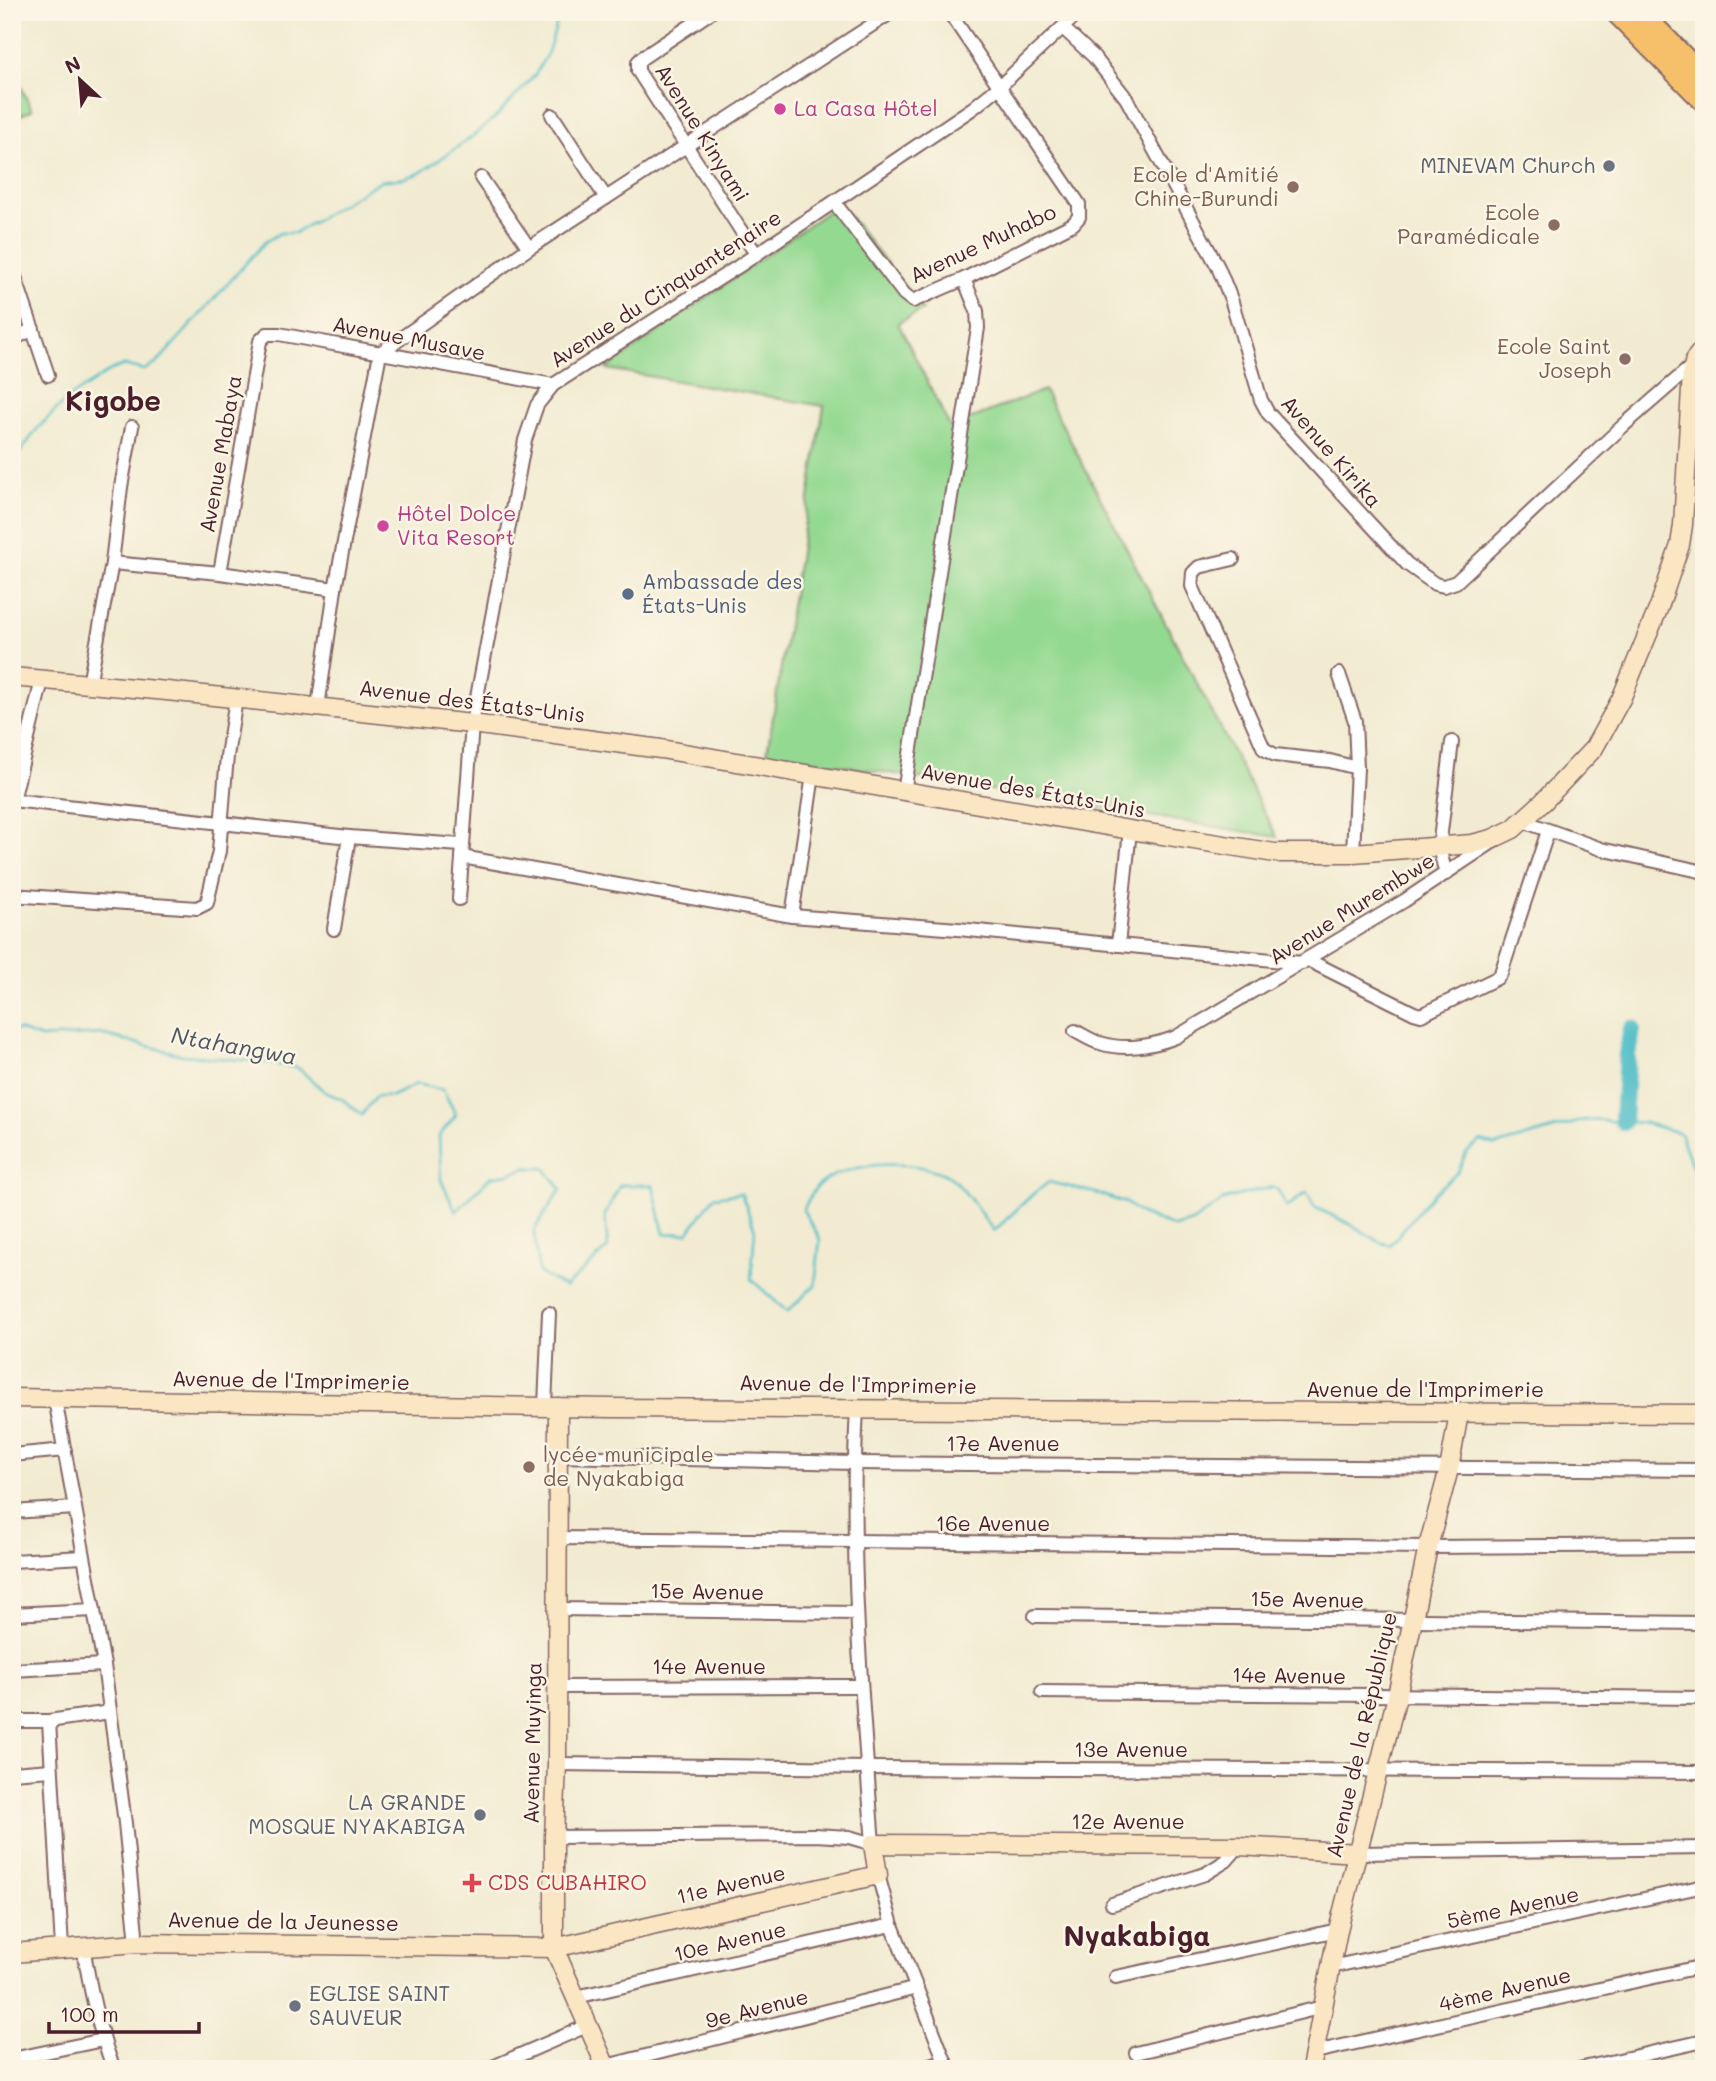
<svg xmlns="http://www.w3.org/2000/svg" width="1716" height="2081" font-family="Mali,sans-serif">
	<style>
		.green { fill: #94d992; stroke: #6f7c5e; stroke-width: 2 }
		.lines { fill: none; stroke-linecap: round; stroke-linejoin: round }
		.stream { stroke: #50bec7; stroke-width: 2.5 }
		.river { stroke: #50bec7; stroke-width: 18 }
		.street-casing { stroke: #856665; stroke-width: 16 }
		.secondary-casing { stroke: #856665; stroke-width: 21 }
		.primary-casing { stroke: #856665; stroke-width: 23 }
		.street { stroke: #fff; stroke-width: 12 }
		.secondary { stroke: #fbe6c4; stroke-width: 18 }
		.primary { stroke: #f6c06b; stroke-width: 19 }
		.hotel-dot { fill: #d1479c; stroke: #fcf5e5; stroke-width: 2.5 }
		.worship-dot { fill: #6b7280; stroke: #fcf5e5; stroke-width: 2.5 }
		.education-dot { fill: #8d6e63; stroke: #fcf5e5; stroke-width: 2.5 }
		.service-dot { fill: #5c6f8a; stroke: #fcf5e5; stroke-width: 2.5 }
		.health-dot { fill: #e0444e; stroke: #fcf5e5; stroke-width: 2.5 }
		.labels { text-anchor: middle; stroke-width: 5; stroke-linejoin: round; paint-order: stroke }
		.hotel-label { font-size: 21px; fill: #b23c85; stroke: #fcf5e5; text-anchor: start }
		.street-label { font-size: 21px; fill: #4a1f2b; stroke: #fcf5e5 }
		.worship-label { font-size: 21px; fill: #5b616d; stroke: #fcf5e5; text-anchor: end }
		.education-label { font-size: 21px; fill: #785e54; stroke: #fcf5e5; text-anchor: end }
		.service-label { font-size: 21px; fill: #4e5e75; stroke: #fcf5e5; text-anchor: start }
		.health-label { font-size: 21px; fill: #be3a42; stroke: #fcf5e5; text-anchor: start }
		.water-label { font-size: 23px; font-style: italic; fill: #4c5762; stroke: #fcf5e5 }
		.district-label { font-size: 28px; font-weight: bold; fill: #4a1f2b; stroke: #fcf5e5 }
	</style>
	<rect width="100%" height="100%" fill="#fcf5e5"/>
	<filter id="ink" filterUnits="userSpaceOnUse"><feTurbulence type="fractalNoise" baseFrequency=".0143" numOctaves="2"/><feDisplacementMap in="SourceGraphic" scale="14" xChannelSelector="R" yChannelSelector="G"/><feConvolveMatrix kernelMatrix="1 2 1 2 8 2 1 2 1" color-interpolation-filters="sRGB"/></filter>
	<filter id="wash" filterUnits="userSpaceOnUse"><feTurbulence type="fractalNoise" baseFrequency=".00686" numOctaves="4" result="noise"/><feDisplacementMap in="SourceGraphic" scale="28" xChannelSelector="R" yChannelSelector="G"/><feGaussianBlur stdDeviation="1.57" result="paint"/><feColorMatrix in="noise" values="0 0 0 0 0 0 0 0 0 0 0 0 0 0 0 0 0 1.4 0 .05"/><feComposite in="paint" operator="in"/></filter>
	<g filter="url(#wash)">
		<rect width="100%" height="100%" fill="#f2ebd2"/>
		<g class="green">
			<polygon points="12,68 32,110 12,119"/>
			<polygon points="839,203 923,310 898,323 950,427 1044,390 1277,837 767,753 824,406 606,369"/>
		</g>
		<g class="lines">
			<g class="stream">
				<polyline points="12,464 37,429 66,400 111,370 124,365 144,370 156,364 265,242 280,233 295,233 380,181 405,178 420,173 472,137 498,115 535,75 548,52 557,23 566,12"/>
				<path d="M 12,1031 L 19,1030 L 41,1038 L 100,1034 L 183,1055 L 254,1061 L 298,1068 L 325,1092 L 342,1099 L 362,1115 L 376,1096 L 392,1096 L 417,1084 L 443,1090 L 456,1115 L 439,1136 L 441,1180 L 456,1212 L 490,1177 L 509,1174 L 525,1168 L 545,1168 L 561,1189 L 534,1230 L 539,1273 L 565,1287 L 608,1248 L 605,1215 L 620,1185 L 653,1185 L 664,1234 L 688,1233 L 714,1197 L 741,1193 L 755,1230 L 751,1279 L 787,1312 L 815,1285 L 820,1239 L 803,1210 C 807,1203 811,1193 817,1187 C 844,1160 918,1158 950,1177 C 961,1183 984,1219 994,1231 L 1033,1194 L 1049,1182 L 1092,1192 L 1126,1203 L 1141,1214 L 1174,1227 L 1192,1222 L 1225,1199 L 1273,1187 L 1278,1190 L 1287,1207 L 1307,1192 L 1314,1207 L 1352,1225 L 1379,1242 L 1390,1245 L 1434,1193 L 1458,1172 L 1466,1153 L 1481,1141 L 1495,1146 L 1585,1120 L 1645,1123 L 1680,1133 L 1693,1168 L 1704,1171"/>
			</g>
			<polyline class="river" points="1623,1121 1627,1054 1632,1029"/>
		</g>
	</g>
	<g filter="url(#ink)">
		<g class="lines">
			<g class="street-casing">
				<g id="street">
					<polyline points="711,12 642,58 638,62 638,71 756,254"/>
					<polyline points="1063,28 1094,57 1126,98 1218,267 1231,299 1261,400 1268,413 1407,564 1435,584 1444,586 1456,582 1623,426 1693,365"/>
					<polyline points="552,115 606,198"/>
					<polyline points="481,178 529,248"/>
					<polyline points="834,202 904,294 913,301 964,279 1073,224 1079,217 1079,204 949,12"/>
					<polyline points="12,268 48,375"/>
					<polyline points="12,340 33,329"/>
					<polyline points="1233,559 1199,567 1193,573 1192,586 1264,749 1275,755 1330,761 1357,768 1353,853"/>
					<polyline points="112,563 220,573 335,589"/>
					<polyline points="220,573 260,341 267,334 279,334 553,385"/>
					<polyline points="1339,674 1355,721 1357,768"/>
					<polyline points="89,684 112,563 121,487 132,427"/>
					<polyline points="318,707 335,589 380,353 529,248 892,12"/>
					<polyline points="904,792 978,328 977,311 964,279"/>
					<polyline points="12,800 349,837 461,845"/>
					<polyline points="13,801 42,680"/>
					<polyline points="1523,821 1601,849 1704,872"/>
					<polyline points="462,857 792,916 958,929 1302,963"/>
					<polyline points="1446,874 1439,848 1452,742"/>
					<polyline points="12,895 197,908 207,903 219,851 227,756 236,699"/>
					<polyline points="459,899 472,724 525,440 537,405 553,385 739,266 973,108 999,87 1079,12"/>
					<polyline points="792,916 813,775"/>
					<polyline points="334,929 349,837"/>
					<polyline points="1118,945 1130,830"/>
					<polyline points="1308,960 1414,1013 1421,1015 1497,978 1501,973 1548,831"/>
					<path d="M 1075,1031 C 1083,1035 1091,1041 1100,1043 C 1124,1051 1153,1046 1176,1037 L 1404,901 L 1494,841"/>
					<polyline points="55,1399 104,1665 125,1823 137,1943"/>
					<polyline points="545,1406 549,1313"/>
					<polyline points="12,1455 65,1450"/>
					<polyline points="558,1456 854,1463 1704,1470"/>
					<polyline points="12,1512 75,1508"/>
					<polyline points="557,1538 1428,1547 1704,1545"/>
					<polyline points="12,1561 83,1557"/>
					<polyline points="557,1609 857,1613"/>
					<polyline points="12,1614 94,1610"/>
					<polyline points="1035,1616 1704,1623"/>
					<polyline points="12,1670 104,1665"/>
					<polyline points="557,1687 861,1686"/>
					<polyline points="1042,1692 1704,1698"/>
					<polyline points="12,1721 49,1721 110,1712"/>
					<polyline points="49,1721 62,1948"/>
					<polyline points="557,1764 868,1768 1704,1772"/>
					<polyline points="12,1773 51,1770"/>
					<path d="M 554,1837 L 815,1835 L 849,1837 L 873,1844 C 862,1699 849,1554 857,1408"/>
					<polyline points="1358,1853 1704,1848"/>
					<polyline points="878,1875 892,1925 948,2069"/>
					<polyline points="1112,1904 1205,1874 1226,1861 1239,1846"/>
					<path d="M 83,1946 C 90,1988 98,2029 114,2069"/>
					<polyline points="1331,1967 1704,1886"/>
					<polyline points="1116,1977 1338,1930"/>
					<polyline points="576,1997 892,1925"/>
					<polyline points="1315,2052 1704,1966"/>
					<polyline points="1136,2053 1323,2007"/>
					<polyline points="12,2059 103,2040"/>
					<polyline points="606,2066 917,1988"/>
					<polyline points="488,2069 589,2025"/>
					<polyline points="913,2069 945,2061"/>
					<polyline points="1579,2069 1704,2041"/>
				</g>
			</g>
			<g class="secondary-casing">
				<g id="secondary">
					<polyline points="12,677 167,691 472,724 661,749 1130,830 1275,853 1353,853 1472,844 1492,839 1513,829 1543,802 1594,748 1621,699 1659,607 1680,545 1683,525 1692,372 1695,359 1704,348"/>
					<polyline points="12,1398 610,1408 1704,1414"/>
					<polyline points="558,1407 557,1764 554,1837 554,1948 607,2069"/>
					<polyline points="12,1953 137,1943 554,1948 878,1875 873,1844 1239,1846 1358,1853"/>
					<polyline points="1311,2069 1338,1930 1397,1696 1428,1547 1449,1469 1459,1413"/>
				</g>
			</g>
			<g class="primary-casing">
				<g id="primary">
					<polyline points="1615,12 1704,102"/>
					<polyline points="1641,12 1704,77"/>
				</g>
			</g>
			<use href="#street" class="street"/>
			<use href="#secondary" class="secondary"/>
			<use href="#primary" class="primary"/>
		</g>
	</g>
	<g class="hotel-dot">
		<circle cx="780" cy="109" r="7"/>
		<circle cx="383" cy="526" r="7"/>
	</g>
	<g class="worship-dot">
		<circle cx="1609" cy="166" r="7"/>
		<circle cx="480" cy="1815" r="7"/>
		<circle cx="295" cy="2006" r="7"/>
	</g>
	<g class="education-dot">
		<circle cx="1293" cy="187" r="7"/>
		<circle cx="1554" cy="225" r="7"/>
		<circle cx="1625" cy="359" r="7"/>
		<circle cx="529" cy="1467" r="7"/>
	</g>
	<circle class="service-dot" cx="628" cy="594" r="7"/>
	<path class="health-dot" d="M468.5 1872.5h7v7h7v7h-7v7h-7v-7h-7v-7h7z"/>
	<g class="labels">
		<g class="hotel-label">
			<text x="794" y="116">La Casa Hôtel</text>
			<text x="397" y="521">Hôtel Dolce<tspan x="397" dy="24">Vita Resort</tspan></text>
		</g>
		<g class="street-label">
			<text transform="translate(702 133) rotate(58)" y="7">Avenue Kinyami</text>
			<text transform="translate(983 244) rotate(-25)" y="7">Avenue Muhabo</text>
			<text transform="translate(666 289) rotate(-33)" y="7">Avenue du Cinquantenaire</text>
			<text transform="translate(409 339) rotate(11)" y="7">Avenue Musave</text>
			<text transform="translate(1331 452) rotate(49)" y="7">Avenue Kirika</text>
			<text transform="translate(221 454) rotate(-80)" y="7">Avenue Mabaya</text>
			<text transform="translate(472 702) rotate(7)" y="7">Avenue des États-Unis</text>
			<text transform="translate(1033 791) rotate(10)" y="7">Avenue des États-Unis</text>
			<text transform="translate(1352 909) rotate(-32)" y="7">Avenue Murembwe</text>
			<text transform="translate(291 1381) rotate(1)" y="7">Avenue de l'Imprimerie</text>
			<text transform="translate(858 1385) rotate(1)" y="7">Avenue de l'Imprimerie</text>
			<text x="1425" y="1397">Avenue de l'Imprimerie</text>
			<text x="1003" y="1451">17e Avenue</text>
			<text x="993" y="1531">16e Avenue</text>
			<text transform="translate(707 1592) rotate(1)" y="7">15e Avenue</text>
			<text transform="translate(1307 1600) rotate(1)" y="7">15e Avenue</text>
			<text x="709" y="1674">14e Avenue</text>
			<text transform="translate(1289 1676) rotate(1)" y="7">14e Avenue</text>
			<text transform="translate(1362 1735) rotate(-77)" y="7">Avenue de la République</text>
			<text transform="translate(533 1743) rotate(-89)" y="7">Avenue Muyinga</text>
			<text x="1131" y="1757">13e Avenue</text>
			<text x="1128" y="1829">12e Avenue</text>
			<text transform="translate(731 1885) rotate(-13)" y="7">11e Avenue</text>
			<text transform="translate(1513 1908) rotate(-12)" y="7">5ème Avenue</text>
			<text transform="translate(283 1922) rotate(1)" y="7">Avenue de la Jeunesse</text>
			<text transform="translate(730 1942) rotate(-13)" y="7">10e Avenue</text>
			<text transform="translate(1505 1990) rotate(-13)" y="7">4ème Avenue</text>
			<text transform="translate(757 2009) rotate(-14)" y="7">9e Avenue</text>
		</g>
		<g class="worship-label">
			<text x="1595" y="173">MINEVAM Church</text>
			<text x="466" y="1810">LA GRANDE<tspan x="466" dy="24">MOSQUE NYAKABIGA</tspan></text>
			<text x="309" y="2001" text-anchor="start">EGLISE SAINT<tspan x="309" dy="24">SAUVEUR</tspan></text>
		</g>
		<g class="education-label">
			<text x="1279" y="182">Ecole d'Amitié<tspan x="1279" dy="24">Chine-Burundi</tspan></text>
			<text x="1540" y="220">Ecole<tspan x="1540" dy="24">Paramédicale</tspan></text>
			<text x="1611" y="354">Ecole Saint<tspan x="1611" dy="24">Joseph</tspan></text>
			<text x="543" y="1462" text-anchor="start">lycée municipale<tspan x="543" dy="24">de Nyakabiga</tspan></text>
		</g>
		<g class="service-label">
			<text x="642" y="589">Ambassade des<tspan x="642" dy="24">États-Unis</tspan></text>
		</g>
		<g class="health-label">
			<text x="488" y="1890">CDS CUBAHIRO</text>
		</g>
		<g class="water-label">
			<text transform="translate(234 1046) rotate(10)" y="8">Ntahangwa</text>
		</g>
		<g class="district-label">
			<text x="113" y="411">Kigobe</text>
			<text x="1137" y="1946">Nyakabiga</text>
		</g>
	</g>
	<rect width="1716" height="2081" fill="none" stroke="#fcf5e5" stroke-width="42"/>
	<g transform="translate(80 80) rotate(334)" stroke="#fcf5e5" stroke-width="5" paint-order="stroke">
	<path d="M0-5L12 26L0 18L-12 26Z" fill="#4a1f2b"/>
	<text y="-10" font-size="19" font-weight="bold" text-anchor="middle" fill="#4a1f2b">N</text>
	</g>
	<path d="M49 2022v10h150v-10" fill="none" stroke="#4a1f2b" stroke-width="3.5"/>
	<text x="60" y="2022" font-size="21" fill="#4a1f2b" stroke="#fcf5e5" stroke-width="5" paint-order="stroke">100 m</text>
</svg>
